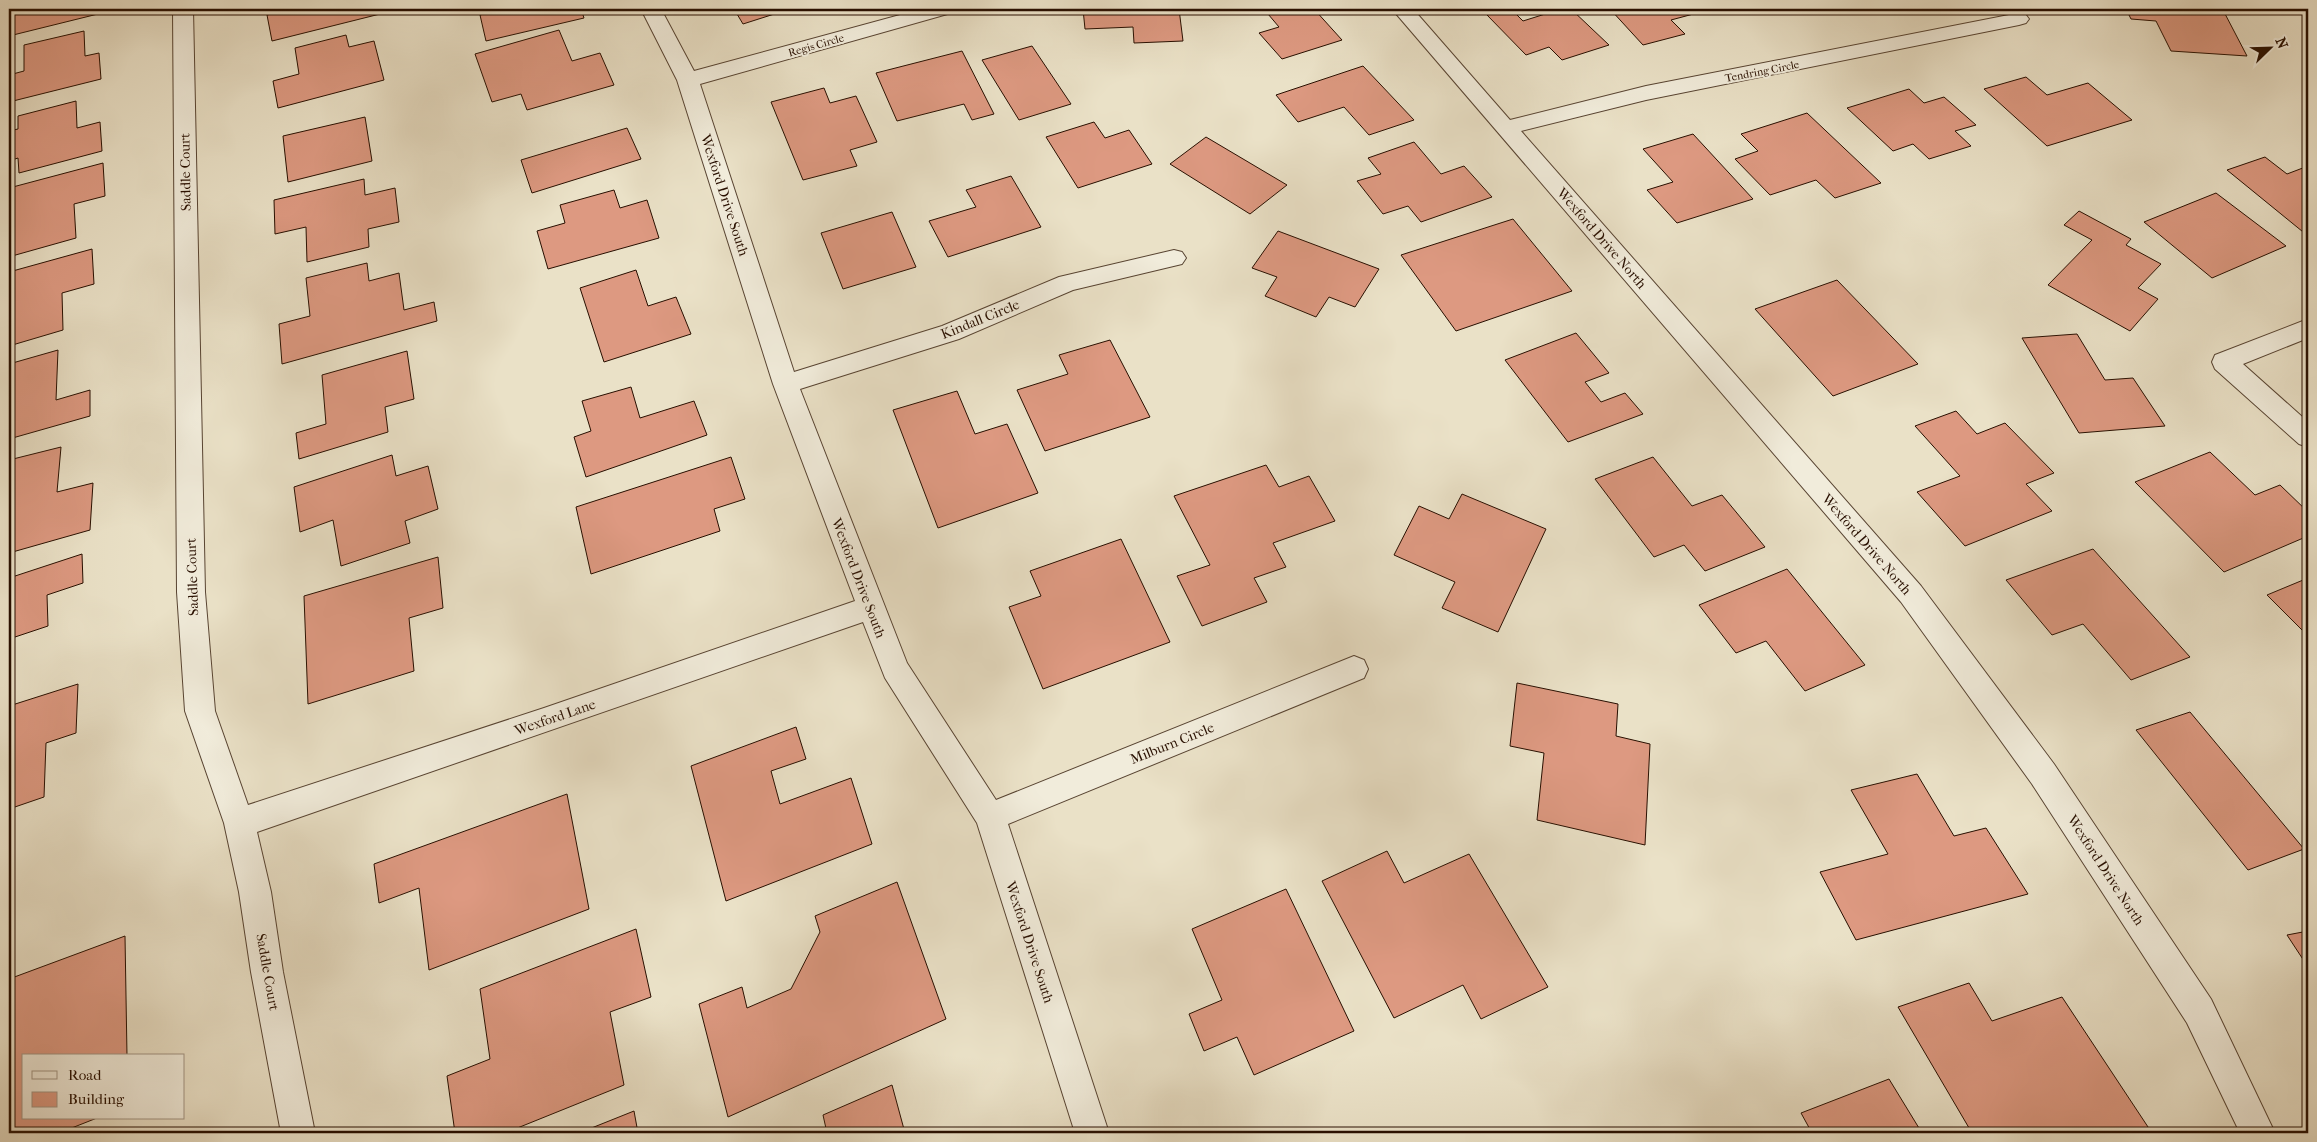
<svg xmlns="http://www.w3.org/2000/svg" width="2317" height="1142" font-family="'IM FELL French Canon',serif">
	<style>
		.building { fill: #dd9981; stroke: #280f00 }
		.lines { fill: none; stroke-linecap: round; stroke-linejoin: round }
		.minor-casing { stroke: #584432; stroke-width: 2 }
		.minor { fill: #f1ecdb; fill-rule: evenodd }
		.labels { text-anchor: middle; stroke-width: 4; stroke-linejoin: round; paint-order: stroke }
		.far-street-label { font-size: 11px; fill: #280f00; stroke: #f1ecdb }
		.street-label { font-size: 14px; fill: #280f00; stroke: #f1ecdb }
	</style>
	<rect width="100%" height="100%" fill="#eae1c7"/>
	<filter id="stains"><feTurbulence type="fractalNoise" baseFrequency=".004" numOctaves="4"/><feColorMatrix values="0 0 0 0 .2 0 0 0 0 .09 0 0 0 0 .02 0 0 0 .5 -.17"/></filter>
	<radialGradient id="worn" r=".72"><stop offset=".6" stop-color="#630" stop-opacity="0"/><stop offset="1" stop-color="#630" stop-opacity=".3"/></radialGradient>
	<g class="building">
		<polygon points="9,9 110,9 110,11 9,36"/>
		<polygon points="293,9 379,9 380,14 272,41 267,15"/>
		<polygon points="505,9 581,9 584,18 486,41 480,15"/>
		<polygon points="734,9 790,9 743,24"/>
		<polygon points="1083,9 1179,9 1183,41 1134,43 1133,27 1085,29"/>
		<polygon points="1284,9 1314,9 1342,40 1282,59 1259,33 1279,27 1268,14"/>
		<polygon points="1511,9 1523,21 1561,9 1571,9 1609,45 1562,60 1549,47 1526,55 1487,15"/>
		<polygon points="1610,9 1712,9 1671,20 1685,34 1643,45"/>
		<polygon points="2126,9 2223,10 2247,56 2171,51 2156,21 2131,19"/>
		<polygon points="559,30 572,61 600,53 614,85 527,110 521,94 492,102 475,54"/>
		<polygon points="84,31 85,56 99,53 101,79 9,102 9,75 24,71 24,45"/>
		<polygon points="346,35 349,47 374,41 384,80 278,108 273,81 299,74 295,48"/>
		<polygon points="1032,46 1071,104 1019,120 982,60"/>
		<polygon points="962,51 994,114 972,120 964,104 897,121 876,73"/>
		<polygon points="1363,66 1414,120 1369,135 1344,107 1298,122 1276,95"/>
		<polygon points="2026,77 2047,95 2088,83 2132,120 2047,146 1984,89"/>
		<polygon points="824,88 830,103 856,96 877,142 850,150 857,166 803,180 771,102"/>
		<polygon points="1909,89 1924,103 1944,97 1976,125 1955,131 1971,146 1929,159 1913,144 1893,151 1847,108"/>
		<polygon points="76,101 77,128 100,122 102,151 19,173 18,158 9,161 9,131 18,129 18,116"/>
		<polygon points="1807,113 1881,183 1835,198 1816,180 1770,195 1735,159 1758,151 1741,134"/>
		<polygon points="365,117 372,161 288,182 283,136"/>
		<polygon points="1094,122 1105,138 1129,130 1152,164 1078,188 1046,137"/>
		<polygon points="627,128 641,159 532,193 521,160"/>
		<polygon points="1693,134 1753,199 1677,223 1647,190 1673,182 1643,149"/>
		<polygon points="1206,137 1287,185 1250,214 1170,164"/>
		<polygon points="1414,142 1441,174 1464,166 1492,197 1421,222 1408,206 1383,214 1357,181 1381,174 1368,158"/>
		<polygon points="2265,157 2287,174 2308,166 2308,236 2227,170"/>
		<polygon points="103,163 105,196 74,204 76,238 12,256 9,188"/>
		<polygon points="1011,176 1041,227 948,257 929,221 976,207 966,190"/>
		<polygon points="364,179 365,195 395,188 399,222 368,229 369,247 307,262 306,227 275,234 274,200"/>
		<polygon points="614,190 620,208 647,200 659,238 548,269 537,231 565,223 560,205"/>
		<polygon points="2216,193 2286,246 2212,278 2144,222"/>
		<polygon points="2079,211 2131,239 2126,245 2161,264 2138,288 2158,299 2130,331 2048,285 2092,240 2064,225"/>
		<polygon points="892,212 916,267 843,289 821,233"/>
		<polygon points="1513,219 1572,291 1456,331 1401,255"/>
		<polygon points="1278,231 1379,269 1355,307 1329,297 1316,317 1265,296 1277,277 1252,268"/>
		<polygon points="92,249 94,284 62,293 63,330 9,346 9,272"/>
		<polygon points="367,263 369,281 399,273 404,310 434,302 437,321 282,364 279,324 310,316 306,278"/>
		<polygon points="636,270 648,306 676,297 691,334 604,362 580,288"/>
		<polygon points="1837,280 1918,364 1833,396 1755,309"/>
		<polygon points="1576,333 1609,373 1585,382 1601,402 1625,393 1643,414 1568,442 1505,360"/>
		<polygon points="2077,334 2105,380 2133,378 2165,426 2079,433 2022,338"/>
		<polygon points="1110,340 1150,417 1045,451 1017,390 1068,374 1059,355"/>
		<polygon points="58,350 56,400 90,390 90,416 9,439 9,364"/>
		<polygon points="407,351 414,399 385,407 388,432 299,459 296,433 326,424 322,375"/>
		<polygon points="631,387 640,418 694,401 707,435 586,477 574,437 591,431 582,401"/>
		<polygon points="957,391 975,434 1007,424 1038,493 938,528 893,410"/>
		<polygon points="1956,411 1977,434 2005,423 2054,473 2026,484 2052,511 1965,546 1917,492 1960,476 1915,426"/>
		<polygon points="61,447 57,492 93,483 90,530 9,553 9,460"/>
		<polygon points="2210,452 2255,495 2280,485 2308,512 2308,536 2224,572 2135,482"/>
		<polygon points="392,455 396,476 428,466 438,509 405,521 410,543 341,566 333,520 300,532 294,487"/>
		<polygon points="731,457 745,499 714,509 720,531 591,574 576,507"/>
		<polygon points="1653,457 1692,506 1722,495 1765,547 1705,571 1684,545 1654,557 1595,479"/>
		<polygon points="1266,465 1279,487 1309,476 1335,521 1273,543 1286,567 1254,578 1267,602 1202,626 1177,576 1210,565 1174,496"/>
		<polygon points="1462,494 1546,529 1498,632 1442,608 1455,582 1394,555 1419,506 1449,519"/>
		<polygon points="1121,539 1170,642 1043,689 1009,607 1041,596 1030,571"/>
		<polygon points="2093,549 2190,657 2131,680 2083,624 2052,635 2006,580"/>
		<polygon points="82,554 83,583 47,595 48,626 9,639 9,578"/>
		<polygon points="438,557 443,608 409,618 414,671 308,704 304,596"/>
		<polygon points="1787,569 1865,665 1805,691 1766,641 1736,653 1699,605"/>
		<polygon points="2308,578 2308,636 2267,595"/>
		<polygon points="1517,683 1618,704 1616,736 1650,744 1645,845 1537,820 1544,753 1510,746"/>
		<polygon points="78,684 76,733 46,743 44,797 9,809 9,706"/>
		<polygon points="2190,712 2304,849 2248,870 2136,730"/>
		<polygon points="796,727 806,759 771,771 780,804 851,778 872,844 726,901 691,766"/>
		<polygon points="1917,774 1954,836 1986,828 2028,894 1856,940 1820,872 1888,854 1851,790"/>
		<polygon points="567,794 589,909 429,970 419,888 379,903 374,864"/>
		<polygon points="1387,851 1404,883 1469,854 1548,987 1481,1019 1463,985 1394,1018 1322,881"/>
		<polygon points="897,882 946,1019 728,1117 699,1004 742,987 747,1008 791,989 820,932 815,916"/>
		<polygon points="1286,889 1354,1031 1254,1075 1237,1037 1204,1051 1189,1014 1222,1000 1192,929"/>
		<polygon points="636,929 651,997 610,1012 624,1085 505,1133 455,1133 447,1076 490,1059 480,989"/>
		<polygon points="2308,931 2308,967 2287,935"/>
		<polygon points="125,936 127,1056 24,1056 24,1118 97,1118 59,1133 9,1133 9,979"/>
		<polygon points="1969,983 1992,1021 2062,997 2152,1133 1972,1133 1898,1007"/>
		<polygon points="1889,1079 1922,1133 1812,1133 1801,1113"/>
		<polygon points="892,1085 905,1133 827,1133 823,1115"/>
		<polygon points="634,1111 638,1133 579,1133"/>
	</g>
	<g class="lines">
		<g class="minor-casing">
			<g id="minor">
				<polygon points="173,9 193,9 205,592 215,711 248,805 544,708 855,601 773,384 677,80 641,9 661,9 694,71 922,9 954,9 951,13 700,84 794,372 942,326 1059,277 1174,250 1182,252 1186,258 1182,264 1073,290 959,339 800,389 907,663 996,800 1354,656 1364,660 1368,669 1364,678 1008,824 1109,1133 1075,1133 977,823 885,678 863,622 257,832 271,892 283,972 315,1133 281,1133 251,972 239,892 224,823 185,711 177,592"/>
				<polygon points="1392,9 1413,9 1510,120 1646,86 2019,13 2026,15 2029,19 2026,23 2019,25 1646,100 1521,131 1921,586 2054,764 2211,999 2275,1133 2240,1133 2187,1023 2032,784 1901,602"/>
				<polygon points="2308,319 2308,338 2243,364 2308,422 2308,447 2299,444 2215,369 2212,362 2215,355"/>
			</g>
		</g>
		<use href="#minor" class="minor"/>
	</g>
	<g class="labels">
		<g class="far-street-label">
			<text transform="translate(816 45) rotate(-16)" y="4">Regis Circle</text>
			<text transform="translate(1762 71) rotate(-11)" y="4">Tendring Circle</text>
		</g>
		<g class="street-label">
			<text transform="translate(185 172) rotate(-91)" y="5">Saddle Court</text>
			<text transform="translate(725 195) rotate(72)" y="5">Wexford Drive South</text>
			<text transform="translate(1602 238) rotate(49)" y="5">Wexford Drive North</text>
			<text transform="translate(980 319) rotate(-22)" y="5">Kindall Circle</text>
			<text transform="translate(1867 544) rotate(49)" y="5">Wexford Drive North</text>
			<text transform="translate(192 577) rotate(-92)" y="5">Saddle Court</text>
			<text transform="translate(859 578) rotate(69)" y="5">Wexford Drive South</text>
			<text transform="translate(555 717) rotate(-19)" y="5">Wexford Lane</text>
			<text transform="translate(1172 743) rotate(-22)" y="5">Milburn Circle</text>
			<text transform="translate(2106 870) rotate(57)" y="5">Wexford Drive North</text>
			<text transform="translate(1030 942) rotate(72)" y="5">Wexford Drive South</text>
			<text transform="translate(268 972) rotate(80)" y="5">Saddle Court</text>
		</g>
	</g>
	<rect width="2317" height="1142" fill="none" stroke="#eae1c7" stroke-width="30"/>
	<rect x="10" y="10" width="2297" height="1122" fill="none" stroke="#280f00" stroke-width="2.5"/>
	<rect x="15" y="15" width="2287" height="1112" fill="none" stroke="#280f00"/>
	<rect x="22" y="1054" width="162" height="65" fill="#f1ecdb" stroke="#a19483"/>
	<rect x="32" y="1071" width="25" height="8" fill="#f1ecdb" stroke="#a19483"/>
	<text x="68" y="1080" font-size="15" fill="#280f00">Road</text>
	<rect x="32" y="1092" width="25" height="15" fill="#dd9981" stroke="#a19483"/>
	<text x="68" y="1104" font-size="15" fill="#280f00">Building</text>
	<g transform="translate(2270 48) rotate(67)" stroke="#f1ecdb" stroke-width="4" paint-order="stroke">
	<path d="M0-4L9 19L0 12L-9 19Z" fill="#280f00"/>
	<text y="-8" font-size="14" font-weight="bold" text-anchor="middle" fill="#280f00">N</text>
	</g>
	<rect width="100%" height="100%" filter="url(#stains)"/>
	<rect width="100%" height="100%" fill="url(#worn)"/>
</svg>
